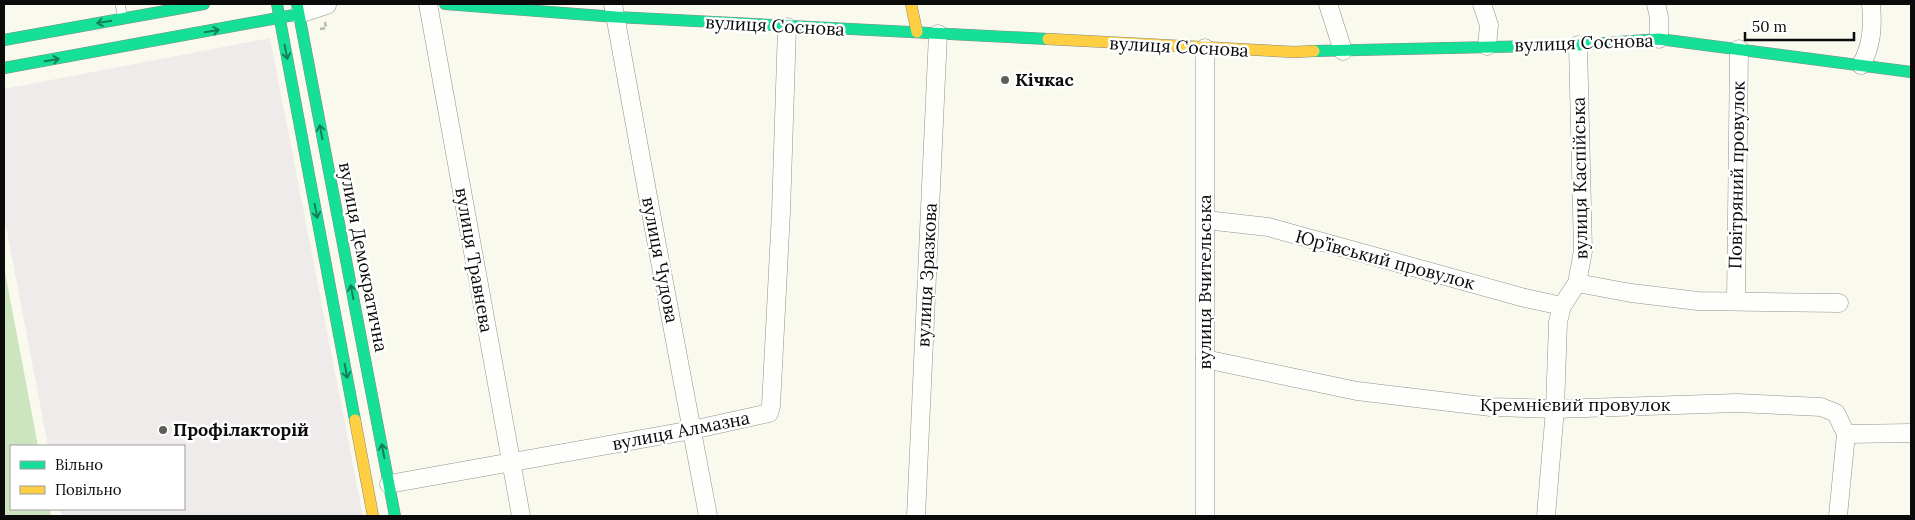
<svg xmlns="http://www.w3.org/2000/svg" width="1915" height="520" font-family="Lora,serif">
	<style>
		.industrial { fill: #f0ebeb }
		.forest { fill: #cce5be }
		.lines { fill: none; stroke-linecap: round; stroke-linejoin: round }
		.lane-casing { stroke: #92928d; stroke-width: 10 }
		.street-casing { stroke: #92928d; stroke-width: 19 }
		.fast-casing { stroke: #898984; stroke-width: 12 }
		.slow-casing { stroke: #898984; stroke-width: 12 }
		.path { stroke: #b7b7b5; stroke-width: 2.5; stroke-dasharray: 5 2.5; stroke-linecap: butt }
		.lane { stroke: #fefefc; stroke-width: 9 }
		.street { stroke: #fefefc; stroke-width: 18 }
		.fast { stroke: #16e098; stroke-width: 11 }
		.slow { stroke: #ffcf43; stroke-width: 11 }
		.oneway { stroke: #118059 }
		.poi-dot { fill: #5e5e5a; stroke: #fff; stroke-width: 2 }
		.labels { text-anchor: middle; stroke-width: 5; stroke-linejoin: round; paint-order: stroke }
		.street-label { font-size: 18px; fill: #0b0b0b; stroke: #fff }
		.poi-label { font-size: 18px; font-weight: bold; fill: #0b0b0b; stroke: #fff; text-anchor: start }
	</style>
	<rect width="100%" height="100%" fill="#f9f9ee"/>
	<polygon class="industrial" points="270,38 363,516 62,516 60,509 184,509 184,446 48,446 4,216 4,89"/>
	<polygon class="forest" points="4,267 38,446 11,446 11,509 50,509 51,516 4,516"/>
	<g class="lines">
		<g class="lane-casing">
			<polyline id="lane" points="120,4 123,19"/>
		</g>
		<g class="street-casing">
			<g id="street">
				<polyline points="428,4 521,516"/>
				<polyline points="613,4 653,224 708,516"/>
				<polyline points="1328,4 1343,51"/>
				<polyline points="1482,4 1489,25 1487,46"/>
				<polyline points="1656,4 1659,17 1659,39"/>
				<polyline points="299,14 327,5"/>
				<path d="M 1861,65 C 1872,46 1873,26 1871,4"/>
				<polyline points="1206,220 1268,227 1525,298 1562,306"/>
				<polyline points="1577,283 1631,293 1698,301 1839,303"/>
				<polyline points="1736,301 1739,49"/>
				<polyline points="1205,359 1357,391 1491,407 1555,409 1737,403 1821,407 1836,413 1846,434 1838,516"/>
				<polyline points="1846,434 1911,433"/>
				<polyline points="389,484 692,430 769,413 771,406 781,212 787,27"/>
				<polyline points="916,516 938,34"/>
				<polyline points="1205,516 1205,48"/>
				<polyline points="1546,516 1555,409 1558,322 1562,306 1577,283 1583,251 1578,45"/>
			</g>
		</g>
		<g class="fast-casing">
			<g id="fast">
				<polyline points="277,4 355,420"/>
				<polyline points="297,4 395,516"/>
				<polyline points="445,4 616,17 1048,39"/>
				<polyline points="4,40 204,4"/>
				<polyline points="1314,51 1578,45 1659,39 1911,72"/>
				<polyline points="4,68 294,15"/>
			</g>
		</g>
		<g class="slow-casing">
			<g id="slow">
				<polyline points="911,4 917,32"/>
				<polyline points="1048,39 1295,52 1314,51"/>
				<polyline points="355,420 373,516"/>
			</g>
		</g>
		<polyline class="path" points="320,29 326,28 325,22"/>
		<use href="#lane" class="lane"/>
		<use href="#street" class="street"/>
		<use href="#fast" class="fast"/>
		<use href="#slow" class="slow"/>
	</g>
	<defs><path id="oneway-shaft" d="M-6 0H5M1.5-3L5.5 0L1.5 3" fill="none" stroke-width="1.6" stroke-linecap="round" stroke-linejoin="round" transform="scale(1.25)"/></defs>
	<g class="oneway">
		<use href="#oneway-shaft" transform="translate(104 22) rotate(170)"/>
		<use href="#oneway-shaft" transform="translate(212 31) rotate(-10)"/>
		<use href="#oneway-shaft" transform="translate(286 52) rotate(79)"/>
		<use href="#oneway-shaft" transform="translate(52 60) rotate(-10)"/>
		<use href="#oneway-shaft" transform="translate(321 132) rotate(-101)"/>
		<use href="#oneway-shaft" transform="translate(316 211) rotate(79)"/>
		<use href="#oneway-shaft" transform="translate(352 292) rotate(-101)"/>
		<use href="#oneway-shaft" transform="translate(346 371) rotate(79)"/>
		<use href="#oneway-shaft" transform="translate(383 451) rotate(-101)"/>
	</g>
	<g class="poi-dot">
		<circle cx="1005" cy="80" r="5"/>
		<circle cx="163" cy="430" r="5"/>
	</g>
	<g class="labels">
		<g class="street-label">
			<text transform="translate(775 26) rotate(3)" y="6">вулиця Соснова</text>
			<text transform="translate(1584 43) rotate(-2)" y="6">вулиця Соснова</text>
			<text transform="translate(1179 47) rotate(3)" y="6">вулиця Соснова</text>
			<text transform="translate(1737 175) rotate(-89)" y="6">Повітряний провулок</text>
			<text transform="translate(1580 178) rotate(-91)" y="6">вулиця Каспійська</text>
			<text transform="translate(363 257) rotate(79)" y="6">вулиця Демократична</text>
			<text transform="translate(474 260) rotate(80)" y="6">вулиця Травнева</text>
			<text transform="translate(660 260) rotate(79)" y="6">вулиця Чудова</text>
			<text transform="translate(1385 260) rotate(15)" y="6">Юр’ївський провулок</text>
			<text transform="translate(927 275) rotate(-87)" y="6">вулиця Зразкова</text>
			<text transform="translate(1205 282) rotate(-90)" y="6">вулиця Вчительська</text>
			<text x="1575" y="411">Кремнієвий провулок</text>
			<text transform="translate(681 431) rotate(-11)" y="6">вулиця Алмазна</text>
		</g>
		<g class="poi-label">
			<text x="1015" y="86">Кічкас</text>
			<text x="173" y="436">Профілакторій</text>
		</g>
	</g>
	<rect width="1915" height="520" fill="none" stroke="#0b0b0b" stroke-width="10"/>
	<rect x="10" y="445" width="175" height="65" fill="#ffffff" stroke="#9d9d9d"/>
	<rect x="20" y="461" width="25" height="8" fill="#16e098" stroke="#9d9d9d"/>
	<text x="55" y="470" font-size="15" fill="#0b0b0b">Вільно</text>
	<rect x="20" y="486" width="25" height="8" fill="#ffcf43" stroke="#9d9d9d"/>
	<text x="55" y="495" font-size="15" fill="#0b0b0b">Повільно</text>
	<path d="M1745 32v8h109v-8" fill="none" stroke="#0b0b0b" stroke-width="2.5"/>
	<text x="1752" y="32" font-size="15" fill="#0b0b0b" stroke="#ffffff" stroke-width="4" paint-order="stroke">50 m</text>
</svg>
